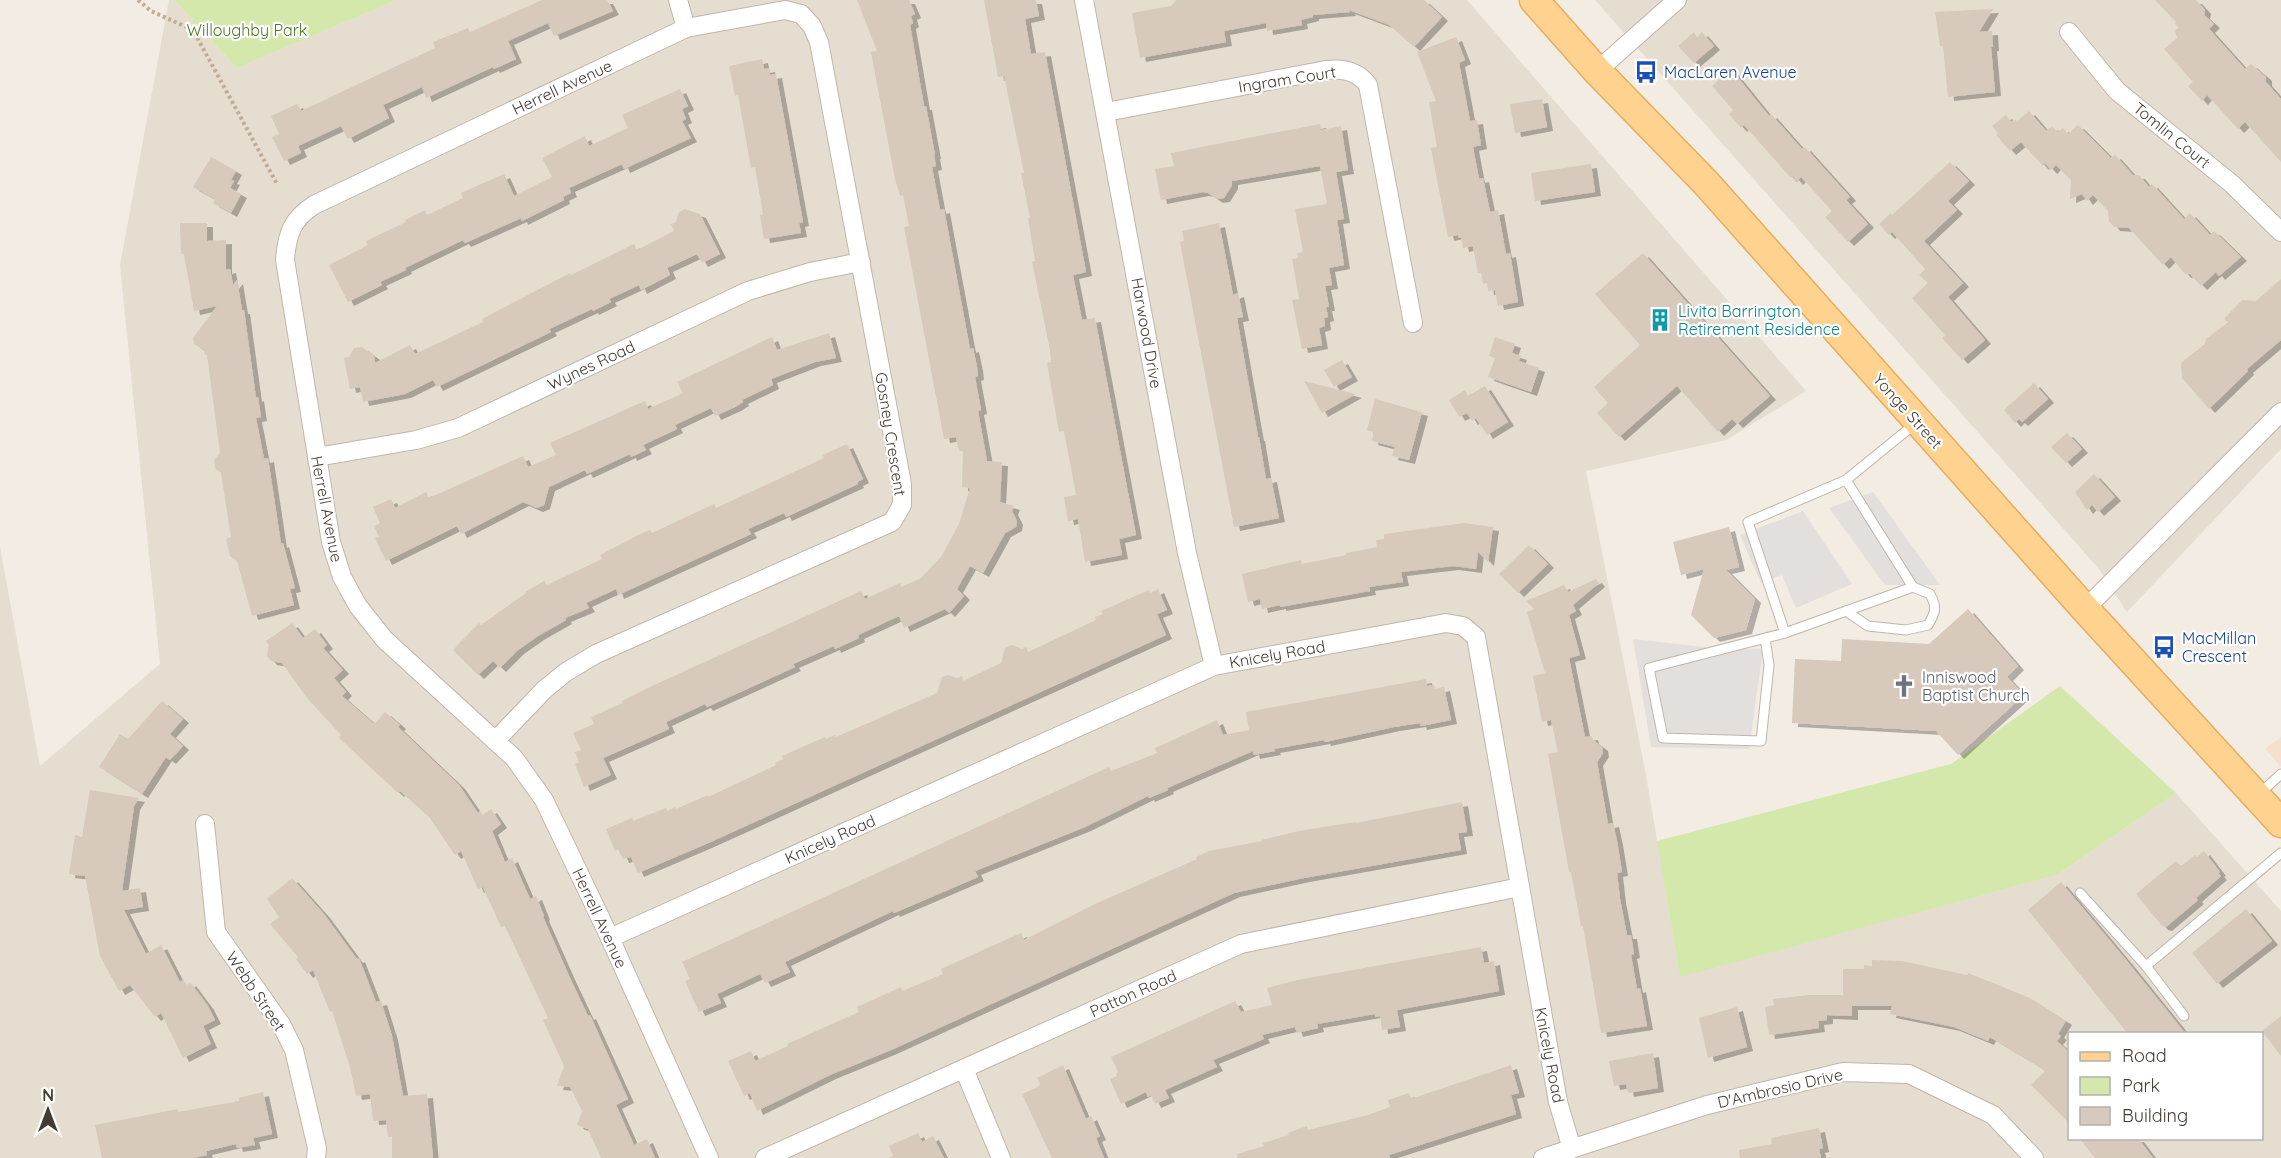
<svg xmlns="http://www.w3.org/2000/svg" width="2281" height="1158" font-family="Quicksand,sans-serif">
	<style>
		.residential { fill: #e6ddd1; fill-rule: evenodd }
		.commercial { fill: #f5e0cd }
		.green { fill: #d3e8aa }
		.parking { fill: #e2dfdc }
		.building { fill: #d7c9bb; filter: url(#shadow) }
		.lines { fill: none; stroke-linecap: round; stroke-linejoin: round }
		.service-casing { stroke: #c1b5a9; stroke-width: 11 }
		.minor-casing { stroke: #c1b5a9; stroke-width: 20 }
		.primary-casing { stroke: #e6ad5d; stroke-width: 31 }
		.path { stroke: #c0ac96; stroke-width: 4; stroke-dasharray: 3 3; stroke-linecap: butt }
		.service { stroke: #fff; stroke-width: 9 }
		.minor { stroke: #fff; stroke-width: 18 }
		.primary { stroke: #ffd28f; stroke-width: 28 }
		.labels { text-anchor: middle; stroke-width: 4.5; stroke-linejoin: round; paint-order: stroke }
		.park-label { font-size: 16px; fill: #4e7726; stroke: #fff }
		.transit-label { font-size: 16px; fill: #164399; stroke: #fff; text-anchor: start }
		.street-label { font-size: 16px; fill: #443b33; stroke: #fff }
		.culture-label { font-size: 16px; fill: #0d838f; stroke: #fff; text-anchor: start }
		.worship-label { font-size: 16px; fill: #5b616d; stroke: #fff; text-anchor: start }
	</style>
	<defs>
		<filter id="shadow"><feDropShadow dx="6" dy="4" stdDeviation="0" flood-color="#0004"/></filter>
	</defs>
	<rect width="100%" height="100%" fill="#f2ece3"/>
	<g class="residential">
		<path d="M 169,0 L 174,0 L 237,68 L 397,0 L 1467,0 L 1806,391 L 1726,440 L 1586,471 L 1646,775 L 1680,976 L 2057,875 L 2176,793 L 2281,911 L 2281,1158 L 0,1158 L 0,547 L 40,766 L 160,664 L 120,265 ZM 2070,1034 L 2262,1034 L 2262,1138 L 2070,1138 Z"/>
		<polygon points="1595,0 2281,0 2281,449 2127,612 2099,569"/>
	</g>
	<polygon class="commercial" points="2281,737 2281,767 2265,749"/>
	<g class="green">
		<polygon points="174,0 397,0 237,68"/>
		<polygon points="2060,686 2176,793 2057,875 1680,977 1657,841 1951,764"/>
	</g>
	<g class="parking">
		<polygon points="1873,492 1940,585 1885,585 1829,508"/>
		<polygon points="1803,511 1852,584 1796,608 1782,575 1761,583 1740,535"/>
		<polygon points="1633,639 1704,647 1763,649 1749,749 1651,747"/>
	</g>
	<g class="building">
		<polygon points="542,0 607,0 613,11 554,36 548,23 508,41 516,59 494,69 493,67 426,98 422,87 383,105 389,118 348,139 341,126 298,146 301,153 284,161 272,137 279,134 271,116 297,104 301,111 435,48 433,42 468,28 470,32"/>
		<polygon points="857,0 909,0 915,14 911,16 913,23 910,25 924,106 926,106 935,155 934,155 936,166 932,167 940,210 944,209 970,349 973,348 977,367 978,376 975,377 981,410 978,411 987,461 1002,462 1000,502 1014,506 1012,511 1017,521 1016,527 1005,533 983,573 970,566 957,589 964,596 949,613 945,609 904,628 899,616 858,635 859,638 835,649 834,646 793,664 795,667 738,693 707,707 705,704 666,722 669,729 603,758 611,775 584,787 575,764 579,762 575,752 581,750 573,733 594,724 591,717 623,703 622,701 652,686 861,591 865,599 900,583 901,587 921,578 941,557 959,524 970,488 962,487 963,451 959,451 956,437 944,439 904,227 909,226 903,195 900,196 895,179 871,52 877,51"/>
		<polygon points="984,0 1036,0 1039,16 1025,19 1031,54 1045,52 1086,272 1073,275 1082,320 1095,318 1136,535 1119,539 1122,555 1085,562 1078,519 1068,521 1064,497 1076,495 1064,431 1059,432 1047,363 1051,362 1050,350 1032,262 1035,261 1028,218 1030,218 1021,173 1024,173 1004,76 998,77"/>
		<polygon points="1176,0 1424,0 1442,17 1414,47 1389,25 1349,10 1350,12 1313,15 1313,17 1301,20 1302,25 1267,31 1266,23 1224,31 1226,42 1140,58 1132,13 1171,6"/>
		<polygon points="2155,0 2196,0 2205,10 2204,15 2214,24 2209,29 2245,69 2251,64 2266,77 2266,82 2281,99 2281,162 2245,122 2238,129 2207,95 2202,101 2188,86 2193,82 2164,49 2177,38 2175,31 2179,28 2175,24 2176,22"/>
		<polygon points="1993,9 1979,32 1992,31 1993,47 1991,47 1995,92 1948,97 1943,46 1940,46 1935,12"/>
		<polygon points="1694,32 1697,37 1702,32 1714,46 1694,63 1678,46"/>
		<polygon points="1456,37 1465,60 1459,63 1470,121 1477,120 1481,145 1473,147 1479,179 1483,178 1490,212 1498,210 1506,254 1510,253 1518,302 1498,306 1495,290 1488,291 1487,283 1483,284 1481,273 1478,273 1473,246 1463,248 1461,238 1459,238 1458,235 1448,237 1431,148 1437,147 1429,102 1436,101 1417,52"/>
		<polygon points="762,59 764,69 769,68 770,75 776,74 803,222 799,223 801,233 764,239 760,215 763,214 755,167 751,168 738,95 735,96 729,66"/>
		<polygon points="1731,69 1769,116 1771,114 1802,149 1805,147 1850,197 1846,200 1868,224 1848,242 1825,217 1832,211 1801,177 1797,181 1793,176 1791,178 1744,125 1741,128 1729,114 1733,110 1712,86"/>
		<polygon points="680,89 688,106 682,109 686,119 682,121 691,138 624,169 622,164 569,188 571,193 563,197 564,200 522,221 521,218 465,243 463,240 405,268 406,270 380,282 382,285 348,302 329,265 368,245 366,241 406,222 405,220 425,210 427,215 463,198 461,193 504,174 514,196 552,177 542,158 585,136 589,146 628,128 622,115"/>
		<polygon points="1542,99 1547,127 1515,133 1510,104"/>
		<polygon points="2029,111 2046,131 2052,126 2057,132 2063,128 2068,134 2078,125 2111,158 2115,155 2133,175 2139,175 2149,187 2152,184 2184,219 2190,213 2210,235 2214,231 2241,257 2219,276 2216,272 2201,286 2190,274 2185,274 2171,257 2163,265 2129,228 2114,227 2109,221 2108,211 2093,195 2087,201 2082,194 2070,199 2071,180 2056,165 2051,170 2045,163 2043,166 2021,142 2010,151 1996,135 1998,133 1992,126 2006,115 2011,122 2015,119 2017,121"/>
		<polygon points="1320,124 1321,130 1341,126 1348,170 1336,172 1344,219 1337,220 1344,265 1329,268 1332,285 1325,286 1329,307 1326,307 1328,317 1324,318 1325,326 1319,328 1322,345 1302,349 1292,300 1299,299 1292,259 1298,258 1297,253 1303,252 1295,209 1327,204 1320,166 1232,181 1232,185 1224,198 1217,199 1208,193 1203,192 1161,200 1155,169 1174,166 1171,153"/>
		<polygon points="211,157 236,171 231,180 234,181 230,188 241,194 231,213 213,203 215,199 193,187"/>
		<polygon points="1950,162 1969,181 1948,201 1957,210 1924,241 1963,283 1948,297 1985,340 1962,360 1942,338 1945,335 1912,298 1928,283 1919,275 1925,269 1892,232 1889,235 1879,224 1891,213 1892,215"/>
		<polygon points="1591,164 1595,192 1535,201 1531,173"/>
		<polygon points="685,209 700,214 720,254 702,263 697,254 667,268 670,275 641,290 639,285 609,299 611,302 593,311 592,309 549,329 551,332 437,387 433,380 405,394 363,402 360,387 350,389 344,358 349,357 354,348 362,347 374,356 375,363 410,345 415,354 483,322 482,319 570,273 571,275 634,244 637,250 674,231 671,224 676,222 679,212"/>
		<polygon points="180,223 207,223 207,241 226,240 226,270 230,269 233,285 237,280 242,310 244,310 256,398 258,397 261,417 256,418 264,459 268,458 281,544 283,543 295,588 290,589 294,605 252,616 237,561 230,556 226,539 231,537 221,473 215,468 214,460 220,453 207,355 205,355 204,350 194,344 193,338 217,306 194,311 184,254 181,254"/>
		<polygon points="1219,223 1233,295 1238,293 1243,317 1237,318 1258,437 1259,437 1266,479 1271,478 1279,518 1234,527 1180,242 1184,241 1182,231"/>
		<polygon points="1643,253 1770,396 1737,424 1732,419 1718,432 1677,386 1619,437 1597,413 1608,403 1594,387 1640,345 1595,294"/>
		<polygon points="2281,279 2281,340 2247,369 2248,371 2209,409 2182,378 2181,363 2205,344 2206,339 2228,322 2224,319 2242,300 2256,301"/>
		<polygon points="829,333 836,358 815,362 771,379 773,385 742,400 743,402 735,407 715,416 711,408 675,425 677,429 643,445 646,450 631,457 630,454 587,474 585,470 549,487 544,505 537,508 523,502 461,534 457,526 386,561 375,538 379,537 374,526 380,523 373,507 391,499 395,508 426,492 429,498 523,456 528,467 556,455 550,443 645,401 648,409 683,393 677,382 772,337 777,350"/>
		<polygon points="1495,337 1515,344 1512,353 1521,356 1519,361 1539,368 1531,392 1488,377 1495,358 1489,356"/>
		<polygon points="1342,360 1352,377 1334,387 1324,370"/>
		<polygon points="1304,381 1356,394 1322,413"/>
		<polygon points="2034,383 2048,399 2022,422 2019,419 2015,423 2004,410"/>
		<polygon points="1485,386 1508,422 1487,435 1476,418 1472,421 1467,413 1459,417 1449,400 1465,390 1468,396"/>
		<polygon points="1375,399 1422,412 1409,460 1392,456 1395,447 1372,441 1374,432 1367,430"/>
		<polygon points="2067,433 2082,449 2066,463 2051,447"/>
		<polygon points="847,444 863,479 857,482 858,484 786,517 784,513 748,529 751,534 618,595 616,589 586,603 589,608 565,618 566,620 538,636 518,650 500,668 493,661 478,675 453,650 479,623 481,625 526,593 525,592 544,581 547,585 602,559 600,555 642,533 650,530 652,533 714,504 716,508 824,458 823,455"/>
		<polygon points="2094,474 2115,497 2098,512 2092,505 2087,510 2075,492"/>
		<polygon points="1464,523 1493,527 1488,562 1478,552 1476,569 1453,566 1401,572 1403,582 1369,587 1370,591 1280,607 1280,605 1262,609 1260,599 1248,602 1242,574 1301,560 1302,564 1346,555 1346,553 1377,547 1376,540 1384,539 1384,534"/>
		<polygon points="1729,527 1739,567 1726,570 1755,599 1746,630 1714,638 1691,615 1704,569 1681,575 1673,542"/>
		<polygon points="1529,545 1548,564 1518,593 1499,574"/>
		<polygon points="1596,579 1599,583 1573,605 1576,611 1569,615 1580,655 1569,658 1585,737 1592,736 1593,740 1602,747 1603,753 1597,762 1608,824 1613,823 1617,841 1622,872 1617,873 1620,899 1627,935 1631,935 1634,954 1631,955 1637,989 1640,988 1647,1026 1601,1033 1583,926 1581,926 1571,872 1569,872 1548,754 1558,752 1551,720 1542,722 1533,676 1545,673 1527,612 1534,609 1526,601 1564,585 1568,592"/>
		<polygon points="1158,589 1167,610 1157,614 1166,635 706,844 638,873 631,857 623,859 619,849 615,851 606,829 632,818 633,821 666,808 667,811 675,807 676,809 708,795 708,797 776,765 775,763 783,759 782,756 825,737 826,739 835,735 836,737 937,693 942,677 948,675 957,678 962,676 963,681 1001,663 1005,648 1012,645 1022,649 1026,647 1028,652 1096,620 1095,617 1103,614 1101,611 1149,590 1150,593"/>
		<polygon points="1968,609 2018,666 2007,677 2024,695 1958,755 1936,731 1792,723 1795,659 1841,661 1842,639 1929,644"/>
		<polygon points="292,623 303,638 315,629 327,645 323,648 343,670 334,678 346,692 342,696 374,724 385,712 400,725 398,727 459,785 478,813 480,811 483,815 491,809 501,824 492,831 505,862 512,858 530,899 536,896 544,916 543,917 570,978 588,1016 590,1015 628,1099 616,1105 634,1145 647,1139 655,1158 601,1158 588,1129 577,1125 582,1111 570,1087 557,1086 564,1066 543,1020 548,1018 505,926 501,927 483,887 478,889 461,851 455,855 429,817 400,791 398,793 338,737 341,735 307,698 282,663 271,661 267,656 269,645 266,641"/>
		<polygon points="1426,679 1427,686 1434,685 1435,689 1444,687 1451,720 1421,726 1420,723 1394,727 1325,742 1324,740 1274,749 1275,751 1254,755 1253,751 1167,788 1168,790 1149,798 1148,796 1085,827 975,871 978,877 894,913 893,911 785,962 790,972 765,983 760,974 717,994 721,1003 699,1012 685,981 690,979 682,962 1109,767 1111,771 1157,753 1155,748 1217,720 1223,735 1249,730 1246,712"/>
		<polygon points="162,701 183,719 170,734 183,746 170,760 166,757 142,794 99,767 120,734 128,739"/>
		<polygon points="90,790 139,798 134,806 122,891 140,888 143,907 124,910 146,954 161,945 180,982 183,980 187,985 190,982 208,1006 215,1020 203,1026 211,1044 183,1058 161,1013 155,1017 130,985 119,991 100,956 85,876 69,874 75,835 82,837"/>
		<polygon points="1462,802 1467,832 1458,833 1461,850 1304,878 1234,893 891,1050 830,1075 757,1111 750,1093 744,1096 728,1061 751,1051 755,1061 788,1046 787,1044 859,1012 857,1007 901,987 902,991 943,974 941,969 1021,933 1024,940 1095,904 1197,859 1196,857 1209,851 1262,841 1261,840 1304,830 1356,822 1356,823"/>
		<polygon points="2204,851 2220,872 2218,873 2221,876 2196,898 2198,900 2166,927 2162,926 2136,894 2176,861 2181,866 2195,855 2197,857"/>
		<polygon points="292,878 324,914 357,959 359,958 376,1002 381,1001 392,1036 403,1096 427,1094 433,1158 392,1158 392,1137 388,1137 386,1120 373,1121 370,1094 356,1096 350,1067 332,1011 330,1012 313,970 307,974 296,959 298,957 270,924 279,917 267,899"/>
		<polygon points="2061,882 2127,961 2186,1034 2128,1034 2028,910"/>
		<polygon points="2246,909 2272,941 2217,984 2192,953"/>
		<polygon points="1481,947 1484,963 1494,961 1499,991 1397,1010 1400,1027 1382,1030 1380,1016 1375,1017 1375,1014 1317,1024 1318,1028 1297,1033 1295,1027 1262,1035 1264,1039 1213,1060 1217,1067 1165,1090 1169,1098 1155,1104 1151,1095 1148,1097 1146,1092 1121,1104 1110,1079 1117,1076 1116,1074 1118,1072 1111,1057 1235,1001 1241,1012 1272,1005 1267,988 1297,980"/>
		<polygon points="1872,960 1902,961 1967,975 1968,973 2030,998 2066,1021 2058,1034 2061,1036 2057,1041 2070,1053 2070,1124 2031,1085 2045,1071 2030,1061 1990,1037 1988,1041 1954,1027 1890,1014 1892,1006 1852,1006 1852,1016 1827,1015 1827,1020 1818,1021 1819,1028 1769,1035 1765,1007 1774,1005 1773,999 1809,995 1843,995 1843,969 1864,969 1864,965 1872,966"/>
		<polygon points="1737,1007 1747,1047 1708,1058 1699,1018"/>
		<polygon points="2281,1016 2281,1056 2262,1031"/>
		<polygon points="1653,1053 1658,1088 1628,1093 1626,1084 1614,1086 1609,1061"/>
		<polygon points="1063,1065 1086,1119 1091,1116 1100,1136 1096,1138 1104,1158 1052,1158 1022,1094 1038,1087 1040,1084 1037,1078"/>
		<polygon points="1511,1065 1519,1093 1511,1095 1516,1114 1389,1155 1390,1158 1237,1158 1237,1154 1264,1146 1263,1143 1289,1135 1288,1133 1307,1126 1308,1130 1368,1115 1390,1107 1388,1100 1409,1093 1411,1099"/>
		<polygon points="263,1092 272,1134 253,1138 255,1145 237,1148 236,1144 206,1151 207,1155 193,1158 102,1158 95,1125 178,1109 178,1112 239,1101 239,1098"/>
		<polygon points="1819,1128 1823,1148 1819,1149 1821,1158 1740,1158 1739,1150 1772,1144 1771,1138"/>
		<polygon points="918,1133 922,1142 933,1136 944,1158 888,1158 893,1156 889,1146"/>
		<polygon points="2079,1138 2138,1138 2153,1158 2095,1158"/>
	</g>
	<g class="lines">
		<g class="service-casing">
			<g id="service">
				<polyline points="1846,480 1748,522 1785,633 1913,587 1846,480 1916,423"/>
				<path d="M 1846,611 L 1868,626 L 1906,630 L 1928,625 C 1936,612 1937,607 1930,594 L 1913,587"/>
				<polyline points="1765,638 1769,665 1761,741 1663,738 1649,668 1785,633"/>
				<polyline points="2258,795 2281,774"/>
				<polyline points="2080,893 2146,966 2184,1016"/>
				<polyline points="2146,966 2281,853"/>
			</g>
		</g>
		<g class="minor-casing">
			<g id="minor">
				<polyline points="678,0 686,28"/>
				<polyline points="1084,0 1187,553 1214,666"/>
				<polyline points="2069,32 2117,91 2232,184 2281,232"/>
				<polyline points="1597,71 1677,0"/>
				<path d="M 1106,112 L 1326,70 C 1342,68 1358,71 1368,85 L 1413,323"/>
				<polyline points="317,457 416,440 458,428 748,291 810,272 861,262"/>
				<polyline points="2085,609 2281,412"/>
				<path d="M 495,741 L 545,689 L 566,672 L 596,654 L 892,522 L 902,505 L 902,484 L 819,42 L 812,26 L 801,14 L 785,10 L 686,28 L 314,205 C 292,219 287,234 285,260 L 331,542 L 342,577 L 358,606 L 384,639 L 514,758 L 544,800 L 610,938 L 709,1158"/>
				<polyline points="205,824 216,932 281,1024 294,1050 317,1148 316,1158"/>
				<polyline points="610,938 1214,666 1446,623 1463,626 1476,637 1558,1102 1572,1149"/>
				<polyline points="964,1069 1001,1158"/>
				<polyline points="765,1158 1241,944 1520,887"/>
				<polyline points="1543,1158 1707,1105 1843,1072 1909,1074 1993,1115 2034,1158"/>
			</g>
		</g>
		<g class="primary-casing">
			<polyline id="primary" points="1534,0 1597,71 1706,183 2085,609 2281,823"/>
		</g>
		<polyline class="path" points="138,0 151,11 193,30 277,184"/>
		<use href="#service" class="service"/>
		<use href="#minor" class="minor"/>
		<use href="#primary" class="primary"/>
	</g>
	<defs>
		<g id="bus-bare" transform="scale(1.8)"><path d="M-5-6H5V4H4V6H2V4H-2V6H-4V4H-5ZM-3.5-4V0h7V-4ZM-3.5 1.2v1.5H-2V1.2ZM2 1.2v1.5H3.5V1.2Z" fill="#1a4fb4" stroke="#fff" stroke-width="2.5" paint-order="stroke"/></g>
		<g id="building-bare" transform="scale(1.8)"><path d="M-4-6H4V6H1V3H-1V6H-4ZM-2.5-4.3h1.7v1.8h-1.7ZM.8-4.3h1.7v1.8H.8ZM-2.5-1h1.7V.8h-1.7ZM.8-1h1.7V.8H.8Z" fill="#0f9aa8" stroke="#fff" stroke-width="2.5" paint-order="stroke"/></g>
		<g id="church-bare" transform="scale(1.8)"><path d="M-1.2-6h2.4v3.5h3.3v2.4h-3.3V6h-2.4V-.1h-3.3v-2.4h3.3Z" fill="#6b7280" stroke="#fff" stroke-width="2.5" paint-order="stroke"/></g>
	</defs>
	<g fill-rule="evenodd">
		<use href="#bus-bare" x="1646" y="72"/>
		<use href="#building-bare" x="1660" y="320"/>
		<use href="#bus-bare" x="2164" y="647"/>
		<use href="#church-bare" x="1904" y="686"/>
	</g>
	<g class="labels">
		<g class="park-label">
			<text x="247" y="36">Willoughby Park</text>
		</g>
		<g class="transit-label">
			<text x="1664" y="78">MacLaren Avenue</text>
			<text x="2182" y="644">MacMillan<tspan x="2182" dy="18">Crescent</tspan></text>
		</g>
		<g class="street-label">
			<text transform="translate(1287 79) rotate(-9)" y="6">Ingram Court</text>
			<text transform="translate(562 87) rotate(-25)" y="6">Herrell Avenue</text>
			<text transform="translate(2172 135) rotate(39)" y="6">Tomlin Court</text>
			<text transform="translate(1147 333) rotate(80)" y="6">Harwood Drive</text>
			<text transform="translate(591 365) rotate(-25)" y="6">Wynes Road</text>
			<text transform="translate(1908 411) rotate(48)" y="6">Yonge Street</text>
			<text transform="translate(891 434) rotate(81)" y="6">Gosney Crescent</text>
			<text transform="translate(327 509) rotate(79)" y="6">Herrell Avenue</text>
			<text transform="translate(1277 654) rotate(-10)" y="6">Knicely Road</text>
			<text transform="translate(830 839) rotate(-24)" y="6">Knicely Road</text>
			<text transform="translate(600 918) rotate(65)" y="6">Herrell Avenue</text>
			<text transform="translate(256 991) rotate(56)" y="6">Webb Street</text>
			<text transform="translate(1133 993) rotate(-24)" y="6">Patton Road</text>
			<text transform="translate(1550 1055) rotate(79)" y="6">Knicely Road</text>
			<text transform="translate(1780 1088) rotate(-13)" y="6">D'Ambrosio Drive</text>
		</g>
		<g class="culture-label">
			<text x="1678" y="317">Livita Barrington<tspan x="1678" dy="18">Retirement Residence</tspan></text>
		</g>
		<g class="worship-label">
			<text x="1922" y="683">Inniswood<tspan x="1922" dy="18">Baptist Church</tspan></text>
		</g>
	</g>
	<rect x="2068" y="1032" width="195" height="108" fill="#ffffff" stroke="#b4b1ad" stroke-width="1.5"/>
	<rect x="2080" y="1052" width="30" height="9" fill="#ffd28f" stroke="#b4b1ad" stroke-width="1.5"/>
	<text x="2122" y="1062" font-size="18" fill="#443b33">Road</text>
	<rect x="2080" y="1077" width="30" height="18" fill="#d3e8aa" stroke="#b4b1ad" stroke-width="1.5"/>
	<text x="2122" y="1092" font-size="18" fill="#443b33">Park</text>
	<rect x="2080" y="1107" width="30" height="18" fill="#d7c9bb" stroke="#b4b1ad" stroke-width="1.5"/>
	<text x="2122" y="1122" font-size="18" fill="#443b33">Building</text>
	<g transform="translate(48 1110)" stroke="#ffffff" stroke-width="4.5" paint-order="stroke">
	<path d="M0-4.5L10 22L0 15L-10 22Z" fill="#443b33"/>
	<text y="-9" font-size="16" font-weight="bold" text-anchor="middle" fill="#443b33">N</text>
	</g>
</svg>
